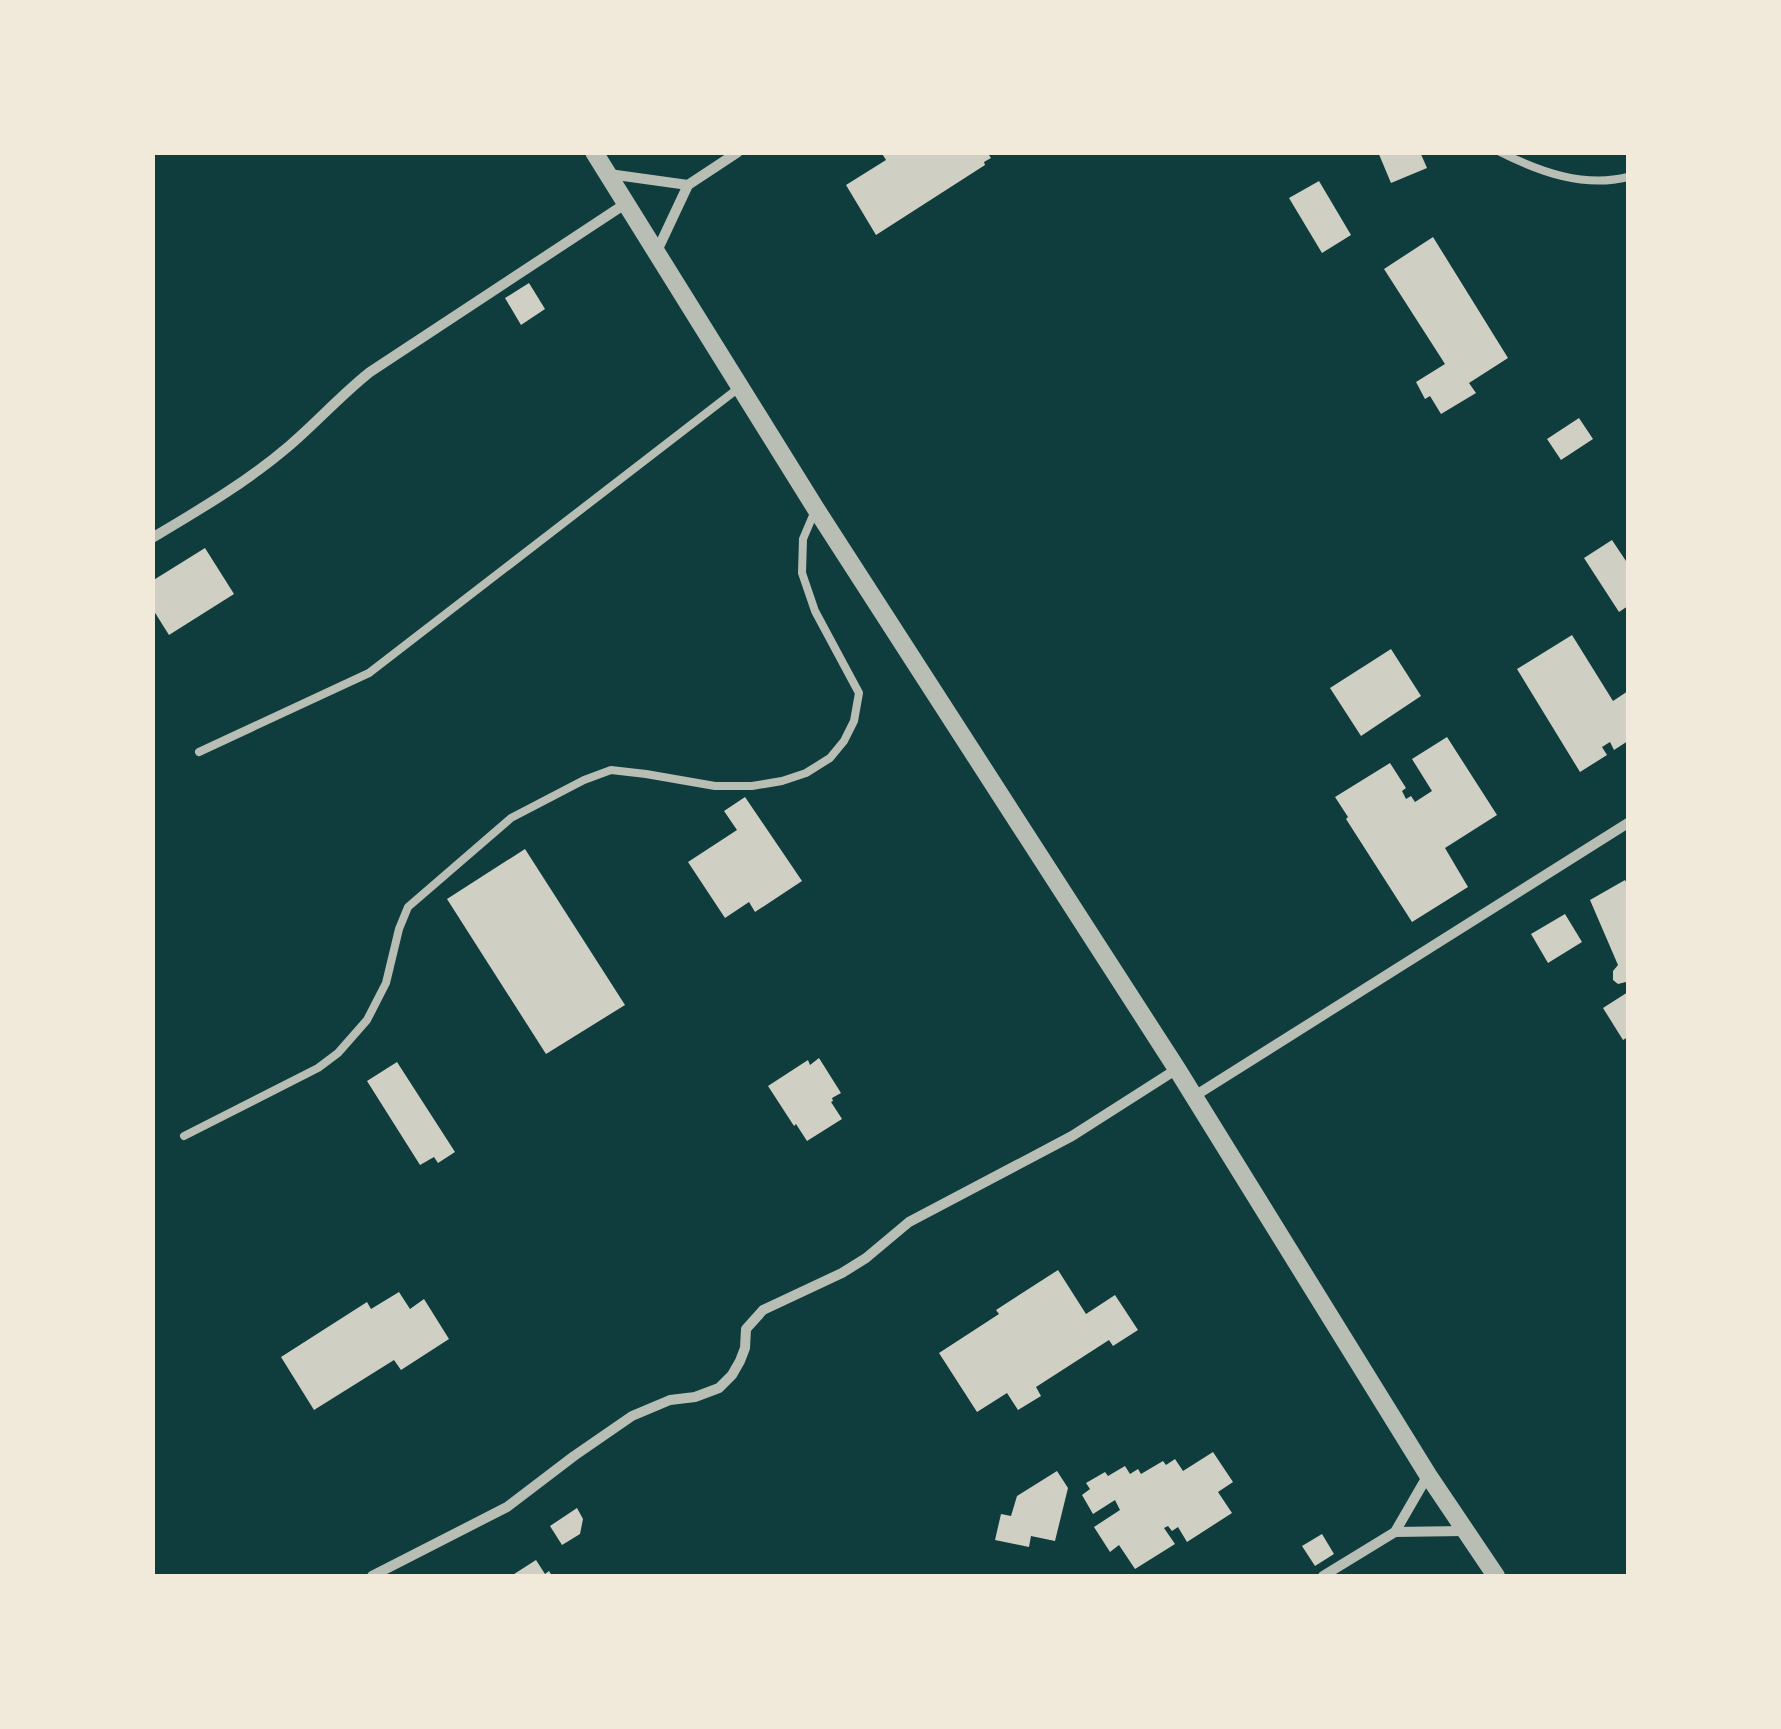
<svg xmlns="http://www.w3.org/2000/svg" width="1781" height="1729" font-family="'Public Sans',sans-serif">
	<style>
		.building { fill: #cfcfc3 }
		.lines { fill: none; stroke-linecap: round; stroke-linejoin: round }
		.service { stroke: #b8beb3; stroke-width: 8 }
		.minor { stroke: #b8beb3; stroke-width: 10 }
		.tertiary { stroke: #b8beb3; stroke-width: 18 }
	</style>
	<rect width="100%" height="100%" fill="#0f3d3e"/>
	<g class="building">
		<polygon points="881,152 987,152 991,158 984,162 985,165 876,235 846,185 886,160"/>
		<polygon points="1378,152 1420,152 1427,168 1391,183"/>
		<polygon points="1319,181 1351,235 1322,253 1289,198"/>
		<polygon points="1433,237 1508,358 1469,383 1476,393 1441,414 1430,396 1425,399 1416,382 1445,364 1384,269"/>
		<polygon points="529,283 545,309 521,325 505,298"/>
		<polygon points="1579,418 1593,439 1561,460 1547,439"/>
		<polygon points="1612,540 1628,564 1628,606 1619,612 1584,558"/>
		<polygon points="205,548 234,594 169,635 152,608 152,581"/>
		<polygon points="1572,635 1613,701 1628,691 1628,741 1614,750 1610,742 1602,747 1607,755 1580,772 1517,669"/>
		<polygon points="1391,649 1421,696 1361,736 1330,688"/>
		<polygon points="1447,737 1497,815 1445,848 1468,887 1412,922 1346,819 1348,817 1335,797 1390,763 1406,788 1402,791 1406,799 1411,796 1415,802 1432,791 1412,759"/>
		<polygon points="745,797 802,881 755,912 749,902 725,918 688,862 737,830 724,811"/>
		<polygon points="525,849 625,1005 546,1054 447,899"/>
		<polygon points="1625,880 1628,886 1628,987 1626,982 1618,984 1613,980 1613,971 1618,965 1590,900"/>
		<polygon points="1565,914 1582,942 1548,963 1531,934"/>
		<polygon points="1628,992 1628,1037 1623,1040 1603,1008"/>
		<polygon points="819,1058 841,1093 832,1098 833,1101 831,1102 842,1119 807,1141 796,1124 794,1126 768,1086 808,1060 810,1065"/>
		<polygon points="397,1062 455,1152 438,1163 434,1157 420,1165 367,1081"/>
		<polygon points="1058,1270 1086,1314 1115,1295 1138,1330 1113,1346 1109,1340 1036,1387 1041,1396 1018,1410 1007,1393 977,1412 939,1353 999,1314 996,1310"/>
		<polygon points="399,1292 410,1309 424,1299 449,1339 401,1370 394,1360 314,1410 281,1357 367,1302 371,1309"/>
		<polygon points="1213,1452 1233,1482 1218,1492 1232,1513 1187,1542 1178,1527 1172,1531 1168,1526 1164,1528 1175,1544 1135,1569 1119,1545 1110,1552 1094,1527 1120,1510 1115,1500 1093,1514 1082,1495 1090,1489 1086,1483 1105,1472 1108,1476 1125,1466 1130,1474 1138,1469 1141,1474 1163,1461 1166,1465 1175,1459 1183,1471"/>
		<polygon points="1057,1471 1068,1488 1055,1541 1031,1536 1029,1547 995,1540 1001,1514 1011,1516 1017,1496"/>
		<polygon points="577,1508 583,1519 580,1534 562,1545 550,1526"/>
		<polygon points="1322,1534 1334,1554 1315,1566 1302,1546"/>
		<polygon points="536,1560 545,1574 549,1571 552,1576 511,1576"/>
	</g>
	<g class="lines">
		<g class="service">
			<path d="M 1500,152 C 1540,172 1584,188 1628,177"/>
			<polyline points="199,752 369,673 740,387"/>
			<polyline points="184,1136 318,1068 338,1053 367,1020 386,983 399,929 408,907 511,818 584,780 611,770 646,774 715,786 752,786 782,781 806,773 830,758 844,741 854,721 859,693 815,611 802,573 803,539 814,513"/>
		</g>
		<g class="minor">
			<polyline points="609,174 688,185"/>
			<polyline points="657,251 688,185 738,152"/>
			<path d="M 152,538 C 199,510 247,482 289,446 C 317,422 341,395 370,372 L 625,204"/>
			<polyline points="1193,1097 1628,823"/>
			<polyline points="1395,1532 1463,1531"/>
			<polyline points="372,1576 507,1507 574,1456 632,1416 670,1400 695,1397 719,1388 732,1375 740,1361 745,1348 746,1329 763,1310 842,1273 866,1258 909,1222 1072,1136 1177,1069"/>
			<polyline points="1323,1576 1395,1532 1428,1475"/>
		</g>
		<polyline class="tertiary" points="594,152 816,509 1177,1069 1428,1475 1496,1576"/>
	</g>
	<rect width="1781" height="1729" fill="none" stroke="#f1e9da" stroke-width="310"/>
</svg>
